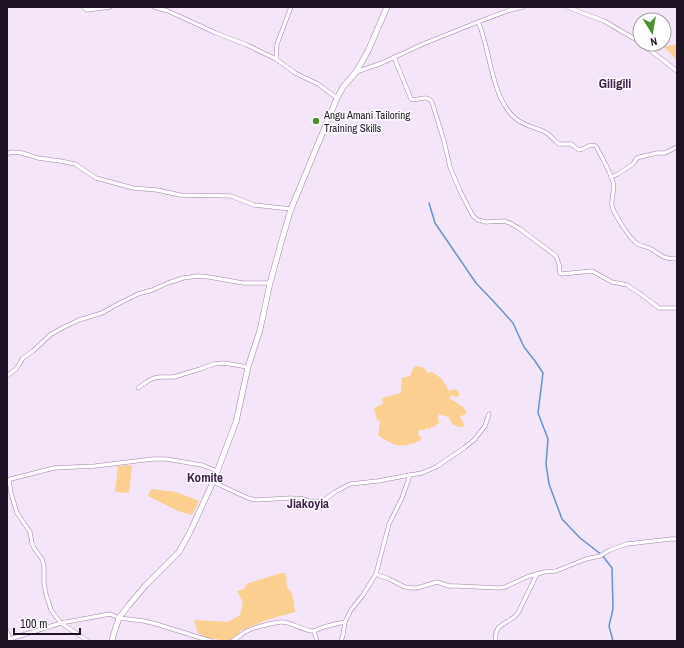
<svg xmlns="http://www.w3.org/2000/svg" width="684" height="648" font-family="'Archivo Narrow',sans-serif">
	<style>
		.green { fill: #facf8f }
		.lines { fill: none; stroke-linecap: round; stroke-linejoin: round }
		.stream { stroke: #6791cb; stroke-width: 1.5 }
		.street-casing { stroke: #a07eac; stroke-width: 4.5 }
		.secondary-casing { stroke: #a07eac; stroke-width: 6 }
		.street { stroke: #fff; stroke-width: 3.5 }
		.secondary { stroke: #fff; stroke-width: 5 }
		.poi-dot { fill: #4f8e30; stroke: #fff; stroke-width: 1.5 }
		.labels { text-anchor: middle; stroke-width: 3; stroke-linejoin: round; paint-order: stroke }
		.poi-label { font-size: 11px; fill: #1f1224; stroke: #fff; text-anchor: start }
		.quarter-label { font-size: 13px; font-weight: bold; fill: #3e2048; stroke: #fff }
	</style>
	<rect width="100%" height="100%" fill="#f4e5f9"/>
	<g class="green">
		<polygon points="677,44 677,60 664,47"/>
		<path d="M 417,366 L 424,368 L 428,373 L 432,372 L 442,379 L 449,391 L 454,389 L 459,392 L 459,396 L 456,397 L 452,395 L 449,398 L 462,406 L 467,412 L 464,415 L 460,416 L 465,426 L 460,427 L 453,425 L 448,417 L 439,414 L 438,417 L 439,424 L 436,424 L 435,427 L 431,427 L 430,429 L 427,428 L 425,430 L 419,430 L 418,435 L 421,437 L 421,440 C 402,449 395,447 378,435 L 380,421 L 377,420 L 374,408 L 383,404 L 382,398 L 401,393 L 402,378 L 410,376 L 414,367 Z"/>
		<polygon points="132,465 129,493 115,492 118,466"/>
		<polygon points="151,489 176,492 199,501 192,515 178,511 148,496"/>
		<path d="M 281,573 L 284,573 L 287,578 C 284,587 289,588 292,594 C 294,599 294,606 295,612 L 269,619 L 240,631 L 238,637 L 228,641 L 208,638 L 198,633 L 194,620 L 228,622 L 240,615 L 243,602 L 237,591 L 244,589 L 246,585 L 249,583 Z"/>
	</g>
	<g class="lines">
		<polyline class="stream" points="429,203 435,223 476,283 495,303 513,323 524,347 535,361 543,373 538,413 548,439 546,464 549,484 562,519 580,538 602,555 612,568 613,609 609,626 613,641"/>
		<g class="street-casing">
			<g id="street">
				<polyline points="83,7 87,10 110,7"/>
				<polyline points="154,7 168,11 216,33 247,45 276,59"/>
				<polyline points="291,7 277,44 276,59 295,73 318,84 337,98"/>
				<polyline points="567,7 604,21 640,42"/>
				<path d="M 478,22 C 480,26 482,31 483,36 C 491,61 494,100 515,118 C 524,126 535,127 545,132 C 550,135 555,141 559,144 L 571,144 L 579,150 C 586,149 589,143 596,146 C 601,156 610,171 613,182 C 615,190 611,198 612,206 C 614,214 629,237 635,242 C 639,246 645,246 649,248 C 654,250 658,254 662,256 C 667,259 672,259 677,259"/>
				<polyline points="642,44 677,71"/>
				<path d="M 394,57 L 411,99 C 419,101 427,94 432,102 L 444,141 L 450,167 L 460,191 L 473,216 L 478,220 L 486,222 L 504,221 L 510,223 L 520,229 L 556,256 L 559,264 L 560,273 L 562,274 L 592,271 L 612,282 L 627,285 L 642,295 L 659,308 L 677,308"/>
				<polyline points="356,72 382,63 423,44 478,22 510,10 523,7"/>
				<polyline points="7,154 11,152 22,153 38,158 60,161 75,164 96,178 133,188 157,190 180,195 231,196 254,205 291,209"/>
				<polyline points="611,177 618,174 633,164 637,158 640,157 657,153 665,153 677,147"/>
				<polyline points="7,376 16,369 23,358 33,351 50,335 62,328 79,320 102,313 118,304 138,294 152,290 168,283 183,278 198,276 209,277 243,283 270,283"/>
				<polyline points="138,388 148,381 154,378 160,377 174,377 200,369 214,364 224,363 248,367"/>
				<polyline points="7,480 54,468 95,466 153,459 166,459 202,465 217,471"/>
				<polyline points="9,480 11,493 17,513 30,532 32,543 34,548 42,559 44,566 44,583 46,594 51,610 61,623 88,641"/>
				<polyline points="213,482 248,498 255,500 291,498 304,499 309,501 316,502 323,501 335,492 350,484 378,481 410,475 422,473 436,467 464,448 474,440 485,426 489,414"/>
				<polyline points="376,574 389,579 405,587 412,588 417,588 437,582 449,586 457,586 499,588 505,587 527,577 544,572 556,571 586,559 600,556 610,550 627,544 671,539 677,539"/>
				<polyline points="7,631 10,640"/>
				<polyline points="314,631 317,641"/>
				<polyline points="10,639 61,623 110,614 119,618 144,621 156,624 211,641"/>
				<path d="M 232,641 C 238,638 241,634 247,631 C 257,626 269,624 280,622 C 291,621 301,630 312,631 C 316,631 320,628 324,627 C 331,625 338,623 345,622 L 351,610 L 363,595 L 376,574 L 389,524 L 402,498 L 410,475"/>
				<polyline points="341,641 343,635 345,622"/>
				<path d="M 496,641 C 493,622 509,625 518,613 L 537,574"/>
			</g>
		</g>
		<g class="secondary-casing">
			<polyline id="secondary" points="112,641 113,636 119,618 129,605 145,586 179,552 190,532 213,482 236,422 248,367 260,330 270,283 281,243 291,209 337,98 343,87 356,72 368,51 387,7"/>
		</g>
		<use href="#street" class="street"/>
		<use href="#secondary" class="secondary"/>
	</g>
	<circle class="poi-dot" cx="316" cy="121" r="4"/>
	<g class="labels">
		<g class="poi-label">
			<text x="324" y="119">Angu Amani Tailoring<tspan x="324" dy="13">Training Skills</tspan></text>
		</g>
		<g class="quarter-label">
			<text x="615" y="88">Giligili</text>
			<text x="205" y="482">Komite</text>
			<text x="308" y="508">Jiakoyia</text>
		</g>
	</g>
	<rect width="684" height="648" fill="none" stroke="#1f1224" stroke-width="16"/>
	<g transform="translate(652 32) rotate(169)"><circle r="19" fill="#ffffff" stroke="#a5a0a7"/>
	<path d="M0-3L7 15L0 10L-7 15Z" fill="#4f8e30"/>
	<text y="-6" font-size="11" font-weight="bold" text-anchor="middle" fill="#1f1224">N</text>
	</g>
	<path d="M14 628v6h66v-6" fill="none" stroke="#1f1224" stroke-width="2"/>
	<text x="20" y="628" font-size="12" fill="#1f1224" stroke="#ffffff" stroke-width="3" paint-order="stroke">100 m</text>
</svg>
